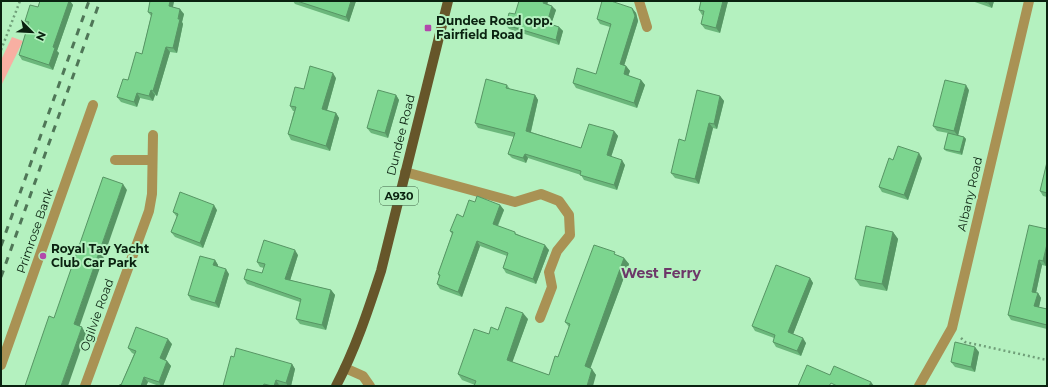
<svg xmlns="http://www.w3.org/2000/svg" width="1048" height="387" font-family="Montserrat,sans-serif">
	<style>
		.green { fill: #f8afa2 }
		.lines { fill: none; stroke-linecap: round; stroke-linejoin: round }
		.path { stroke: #709f79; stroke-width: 2.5; stroke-dasharray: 2 3; stroke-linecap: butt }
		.minor { stroke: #a99254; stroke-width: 10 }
		.major { stroke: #66562a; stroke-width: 10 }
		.rail { stroke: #4f7657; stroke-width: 3; stroke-dasharray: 7 7; stroke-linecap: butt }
		.wall { fill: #6bb77b }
		.shaded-wall { fill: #579564 }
		.building { fill: #7cd58f; stroke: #579564 }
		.poi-dot { fill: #b249ac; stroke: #b4f1bf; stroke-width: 1.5 }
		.labels { text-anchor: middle; stroke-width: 4; stroke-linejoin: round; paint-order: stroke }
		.shield { fill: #b4f1bf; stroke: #3d6044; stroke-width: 1 }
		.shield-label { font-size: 11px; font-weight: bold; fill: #0a2210 }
		.poi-label { font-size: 12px; font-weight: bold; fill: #0a2210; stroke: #b4f1bf; text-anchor: start }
		.street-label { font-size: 12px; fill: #0a2210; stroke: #b4f1bf }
		.quarter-label { font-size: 14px; font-weight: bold; fill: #6d3869; stroke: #b4f1bf }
	</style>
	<rect width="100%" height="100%" fill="#b4f1bf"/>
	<polygon class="green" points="12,37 23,41 1,86 1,60"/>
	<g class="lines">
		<g class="path">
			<polyline points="1,50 20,1"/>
			<polyline points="961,338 965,342 1047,360"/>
		</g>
		<g class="minor">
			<polyline points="639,1 647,27"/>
			<polyline points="115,160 152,160"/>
			<polyline points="405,172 515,202 541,194 559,201 569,215 570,235 557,251 549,272 552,287 540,318"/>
			<polyline points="1,365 93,105"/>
			<polyline points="345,368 363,376 370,386"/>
			<polyline points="85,386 149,211 152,194 153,135"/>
			<polyline points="919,386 952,328 1029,1"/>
		</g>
		<path class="major" d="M 336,386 C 355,350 368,311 381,271 L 448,1"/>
		<g class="rail">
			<polyline points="1,246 89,1"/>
			<polyline points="1,277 100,1"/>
		</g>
	</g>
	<g class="wall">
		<polygon points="40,1 70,1 73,5 57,51 59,53 53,70 22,60 19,55 28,26 25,21 38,7"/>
		<polygon points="174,1 173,7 184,14 182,22 183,24 177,53 170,52 157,96 155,95 153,101 140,98 137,107 121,102 117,97 128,80 142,54 151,16 148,12"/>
		<polygon points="293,1 356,1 349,22 295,4"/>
		<polygon points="701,1 728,1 720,33 705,29 701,24 703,15 702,15 699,10"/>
		<polygon points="972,1 994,1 992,8"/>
		<polygon points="548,4 556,10 551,24 559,27 563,31 559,45 509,29 506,25 515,14"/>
		<polygon points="632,8 636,13 638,21 624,66 626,66 630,71 628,76 641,80 645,85 637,108 576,88 573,83 596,74 610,27 600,24 597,19"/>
		<polygon points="336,78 327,110 336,113 339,118 330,151 291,140 288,134 294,111 293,111 290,106 304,89"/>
		<polygon points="507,85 510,89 535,95 538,100 531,132 581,148 614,131 618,136 611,157 625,165 617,190 584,180 581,175 528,158 526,163 512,158 508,154 514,137 478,128 475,123"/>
		<polygon points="969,90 958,135 964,137 966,139 962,155 946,151 944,149 948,133 937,131 933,126"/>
		<polygon points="396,95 399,100 388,138 371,133 367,128"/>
		<polygon points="720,96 724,101 717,129 713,128 699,184 675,178 671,173 685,141"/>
		<polygon points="922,158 908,200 882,192 879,187 893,160"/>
		<polygon points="1047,162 1047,197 1043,196 1040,191"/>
		<polygon points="475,202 500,205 504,210 498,226 517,234 549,250 536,284 506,273 503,268 507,256 480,246 462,297 440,289 437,284 439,277 438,274 452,234 450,231 463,217"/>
		<polygon points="217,210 203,248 175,237 171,232 177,217 173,212"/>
		<polygon points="1047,229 1047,263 1046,266 1042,265 1036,293 1038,293 1041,298 1039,307 1047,309 1047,329 1011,320 1008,315"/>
		<polygon points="893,232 898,239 887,291 860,286 855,279"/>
		<polygon points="298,255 290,280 331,290 335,295 326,330 300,324 296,319 300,302 247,284 244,279 262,273 264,268 260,267 257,262"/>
		<polygon points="617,255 624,258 629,264 590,368 596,375 475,385 462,380 458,374 489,334 498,330 528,319 512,362 549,375 558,357 569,327 565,322"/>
		<polygon points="215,260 218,265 218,267 229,274 219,308 191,300 188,295"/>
		<polygon points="810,278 813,283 793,334 806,343 801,356 776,347 773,342 774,338 755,331 752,326"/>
		<polygon points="172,344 165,360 167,361 171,366 163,386 159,386 148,382 146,386 120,386 121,385 134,354 132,353 128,348"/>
		<polygon points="979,352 975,372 955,367 951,362"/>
		<polygon points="234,357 292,364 295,369 291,386 283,386 279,385 279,386 223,386"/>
	</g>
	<g class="shaded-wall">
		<polygon points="69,1 70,1 73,5 57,51 59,53 53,70 49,65 53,47"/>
		<polygon points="170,1 174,1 172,11 169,6"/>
		<polygon points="351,1 356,1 349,22 346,17"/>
		<polygon points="544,1 548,1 547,8 543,3"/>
		<polygon points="723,1 728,1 720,33 716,28"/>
		<polygon points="989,1 994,1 992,8 988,3"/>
		<polygon points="552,6 556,10 550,28 547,23"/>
		<polygon points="632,8 636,13 638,21 623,69 620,64"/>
		<polygon points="180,9 184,14 182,22 183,24 177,53 173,48"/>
		<polygon points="559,27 563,31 559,45 556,40"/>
		<polygon points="166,47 170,52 157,96 153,91"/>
		<polygon points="626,66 630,71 627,79 624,74"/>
		<polygon points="333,73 336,78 326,114 322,109"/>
		<polygon points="641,80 645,85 637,108 634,103"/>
		<polygon points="966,85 969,90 958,136 954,131"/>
		<polygon points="151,90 155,95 153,101 149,96"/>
		<polygon points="137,93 140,98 137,107 134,102"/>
		<polygon points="396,95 399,100 388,138 385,133"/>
		<polygon points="535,95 538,100 530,135 526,131"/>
		<polygon points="720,96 724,101 717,129 714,124"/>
		<polygon points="336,113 339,118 330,151 326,146"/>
		<polygon points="709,123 713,128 699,184 695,179"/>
		<polygon points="614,131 618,136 610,160 607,155"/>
		<polygon points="964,137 966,139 962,155 960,152"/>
		<polygon points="919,153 922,158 908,200 904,195"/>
		<polygon points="525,154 528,158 526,163 523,158"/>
		<polygon points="622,160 625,165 617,190 614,185"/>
		<polygon points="123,184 127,190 78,331 74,324"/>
		<polygon points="214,205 217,210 203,248 200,243"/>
		<polygon points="500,205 504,210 496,229 493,224"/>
		<polygon points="893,232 898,239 887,291 882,284"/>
		<polygon points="477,241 480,246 462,297 458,292"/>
		<polygon points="1047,244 1047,263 1046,266 1043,261"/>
		<polygon points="545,245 549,250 536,284 533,279"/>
		<polygon points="295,250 298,255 289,284 285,279"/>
		<polygon points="624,258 629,264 589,372 585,366"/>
		<polygon points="215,260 218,265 217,270 213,265"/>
		<polygon points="1039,260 1042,265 1035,297 1032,292"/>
		<polygon points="226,269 229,274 219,308 215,303"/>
		<polygon points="810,278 813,283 792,337 788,332"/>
		<polygon points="331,290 335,295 326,330 322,325"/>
		<polygon points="1038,293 1041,298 1038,311 1034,306"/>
		<polygon points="523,313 528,319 511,366 507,360"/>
		<polygon points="82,327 86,334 68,386 61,386"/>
		<polygon points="803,338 806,343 801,356 797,351"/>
		<polygon points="168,339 172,344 164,363 160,358"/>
		<polygon points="975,347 979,352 975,372 971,367"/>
		<polygon points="167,361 171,366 163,386 161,386 159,382"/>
		<polygon points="292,364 295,369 291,386 288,386 286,383"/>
		<polygon points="592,369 596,375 593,386 587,386"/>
		<polygon points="144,377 148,382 146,386 141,386"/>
		<polygon points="276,380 279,385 279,386 274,386"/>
		<polygon points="871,382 874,386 869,386"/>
	</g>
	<g class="building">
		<polygon points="40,1 69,1 53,47 55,48 49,65 19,55 29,22 25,21 30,5 38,7"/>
		<polygon points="150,1 170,1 169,6 180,9 178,19 180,19 173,48 166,47 153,91 151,90 149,96 137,93 134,102 117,97 123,79 128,80 136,52 142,54 152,13 148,12"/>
		<polygon points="297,1 351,1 346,17"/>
		<polygon points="519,1 544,1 543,3 552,6 547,23 559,27 556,40 506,25 509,13 515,14"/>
		<polygon points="602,1 611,1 632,8 635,16 620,64 626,66 624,74 641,80 634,103 573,83 577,68 596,74 611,24 597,19"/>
		<polygon points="701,1 723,1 716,28 701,24 704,11 699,10"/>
		<polygon points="982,1 989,1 988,3"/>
		<polygon points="310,66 333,73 322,109 336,113 326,146 288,134 296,107 290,106 295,87 304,89"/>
		<polygon points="486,79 507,85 506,88 535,95 526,131 581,148 589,124 614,131 607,155 622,160 614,185 580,175 581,171 525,154 523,158 508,154 515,133 475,123"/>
		<polygon points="945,80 966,85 954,131 933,126"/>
		<polygon points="378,90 396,95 385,133 367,128"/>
		<polygon points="697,90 720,96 714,124 709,123 695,179 671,173 679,139 685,141"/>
		<polygon points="948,133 964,137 960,152 944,149"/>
		<polygon points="898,146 919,153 904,195 879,187 889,158 893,160"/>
		<polygon points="1047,162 1047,193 1040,191"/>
		<polygon points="103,177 123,184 74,324 82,327 61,386 25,386 49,316 54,318"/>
		<polygon points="180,192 214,205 200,243 171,232 178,214 173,212"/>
		<polygon points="477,196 500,205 493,224 515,232 515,234 545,245 533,279 503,268 508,253 477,241 458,292 437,284 440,275 438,274 453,232 450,231 457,214 463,217 469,200 475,202"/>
		<polygon points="1029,225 1047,229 1047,244 1043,261 1039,260 1032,292 1038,293 1034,306 1047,309 1047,325 1008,315"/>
		<polygon points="866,226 893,232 882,284 855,279"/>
		<polygon points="264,240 295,250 285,279 331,290 322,325 296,319 301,299 244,279 247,269 262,273 265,264 257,262"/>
		<polygon points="594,245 615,252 614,254 624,258 585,366 592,369 587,386 474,386 476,381 458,374 474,329 489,334 491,327 498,330 506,307 523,313 507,360 549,375 555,356 558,357 570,324 565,322"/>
		<polygon points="200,256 215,260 213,265 226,269 215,303 188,295"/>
		<polygon points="776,265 810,278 788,332 803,338 797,351 773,342 775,335 752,326"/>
		<polygon points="136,327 168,339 160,358 167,361 159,382 144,377 141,386 120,386 120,384 121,385 136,351 128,348"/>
		<polygon points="955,342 975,347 971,367 951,362"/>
		<polygon points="236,348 292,364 286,383 276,380 274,386 272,386 264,384 263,386 223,386 231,356 234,357"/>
		<polygon points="807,365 830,375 834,366 871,382 869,386 837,386 831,383 829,386 798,386"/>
	</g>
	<g class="poi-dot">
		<rect x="424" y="24" width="8" height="8" rx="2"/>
		<circle cx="43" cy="256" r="4"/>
	</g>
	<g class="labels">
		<rect class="shield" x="380" y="187" width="38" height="18" rx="3"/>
		<g class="shield-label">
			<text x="399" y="200">A930</text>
		</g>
		<g class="poi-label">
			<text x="436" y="25">Dundee Road opp.<tspan x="436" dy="14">Fairfield Road</tspan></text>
			<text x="51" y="253">Royal Tay Yacht<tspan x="51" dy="14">Club Car Park</tspan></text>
		</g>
		<g class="street-label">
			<text transform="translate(401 135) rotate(-76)" y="4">Dundee Road</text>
			<text transform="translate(970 194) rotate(-77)" y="4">Albany Road</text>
			<text transform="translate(35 231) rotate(-71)" y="4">Primrose Bank</text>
			<text transform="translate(97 315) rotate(-70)" y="4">Ogilvie Road</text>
		</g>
		<g class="quarter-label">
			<text x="661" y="278">West Ferry</text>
		</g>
	</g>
	<rect width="1048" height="387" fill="none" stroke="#0a2210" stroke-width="4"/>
	<g transform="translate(32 32) rotate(114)" stroke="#b4f1bf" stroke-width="3" paint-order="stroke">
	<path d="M0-3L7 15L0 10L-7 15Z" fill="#0a2210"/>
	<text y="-6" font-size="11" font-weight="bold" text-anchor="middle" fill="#0a2210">N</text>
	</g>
</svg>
